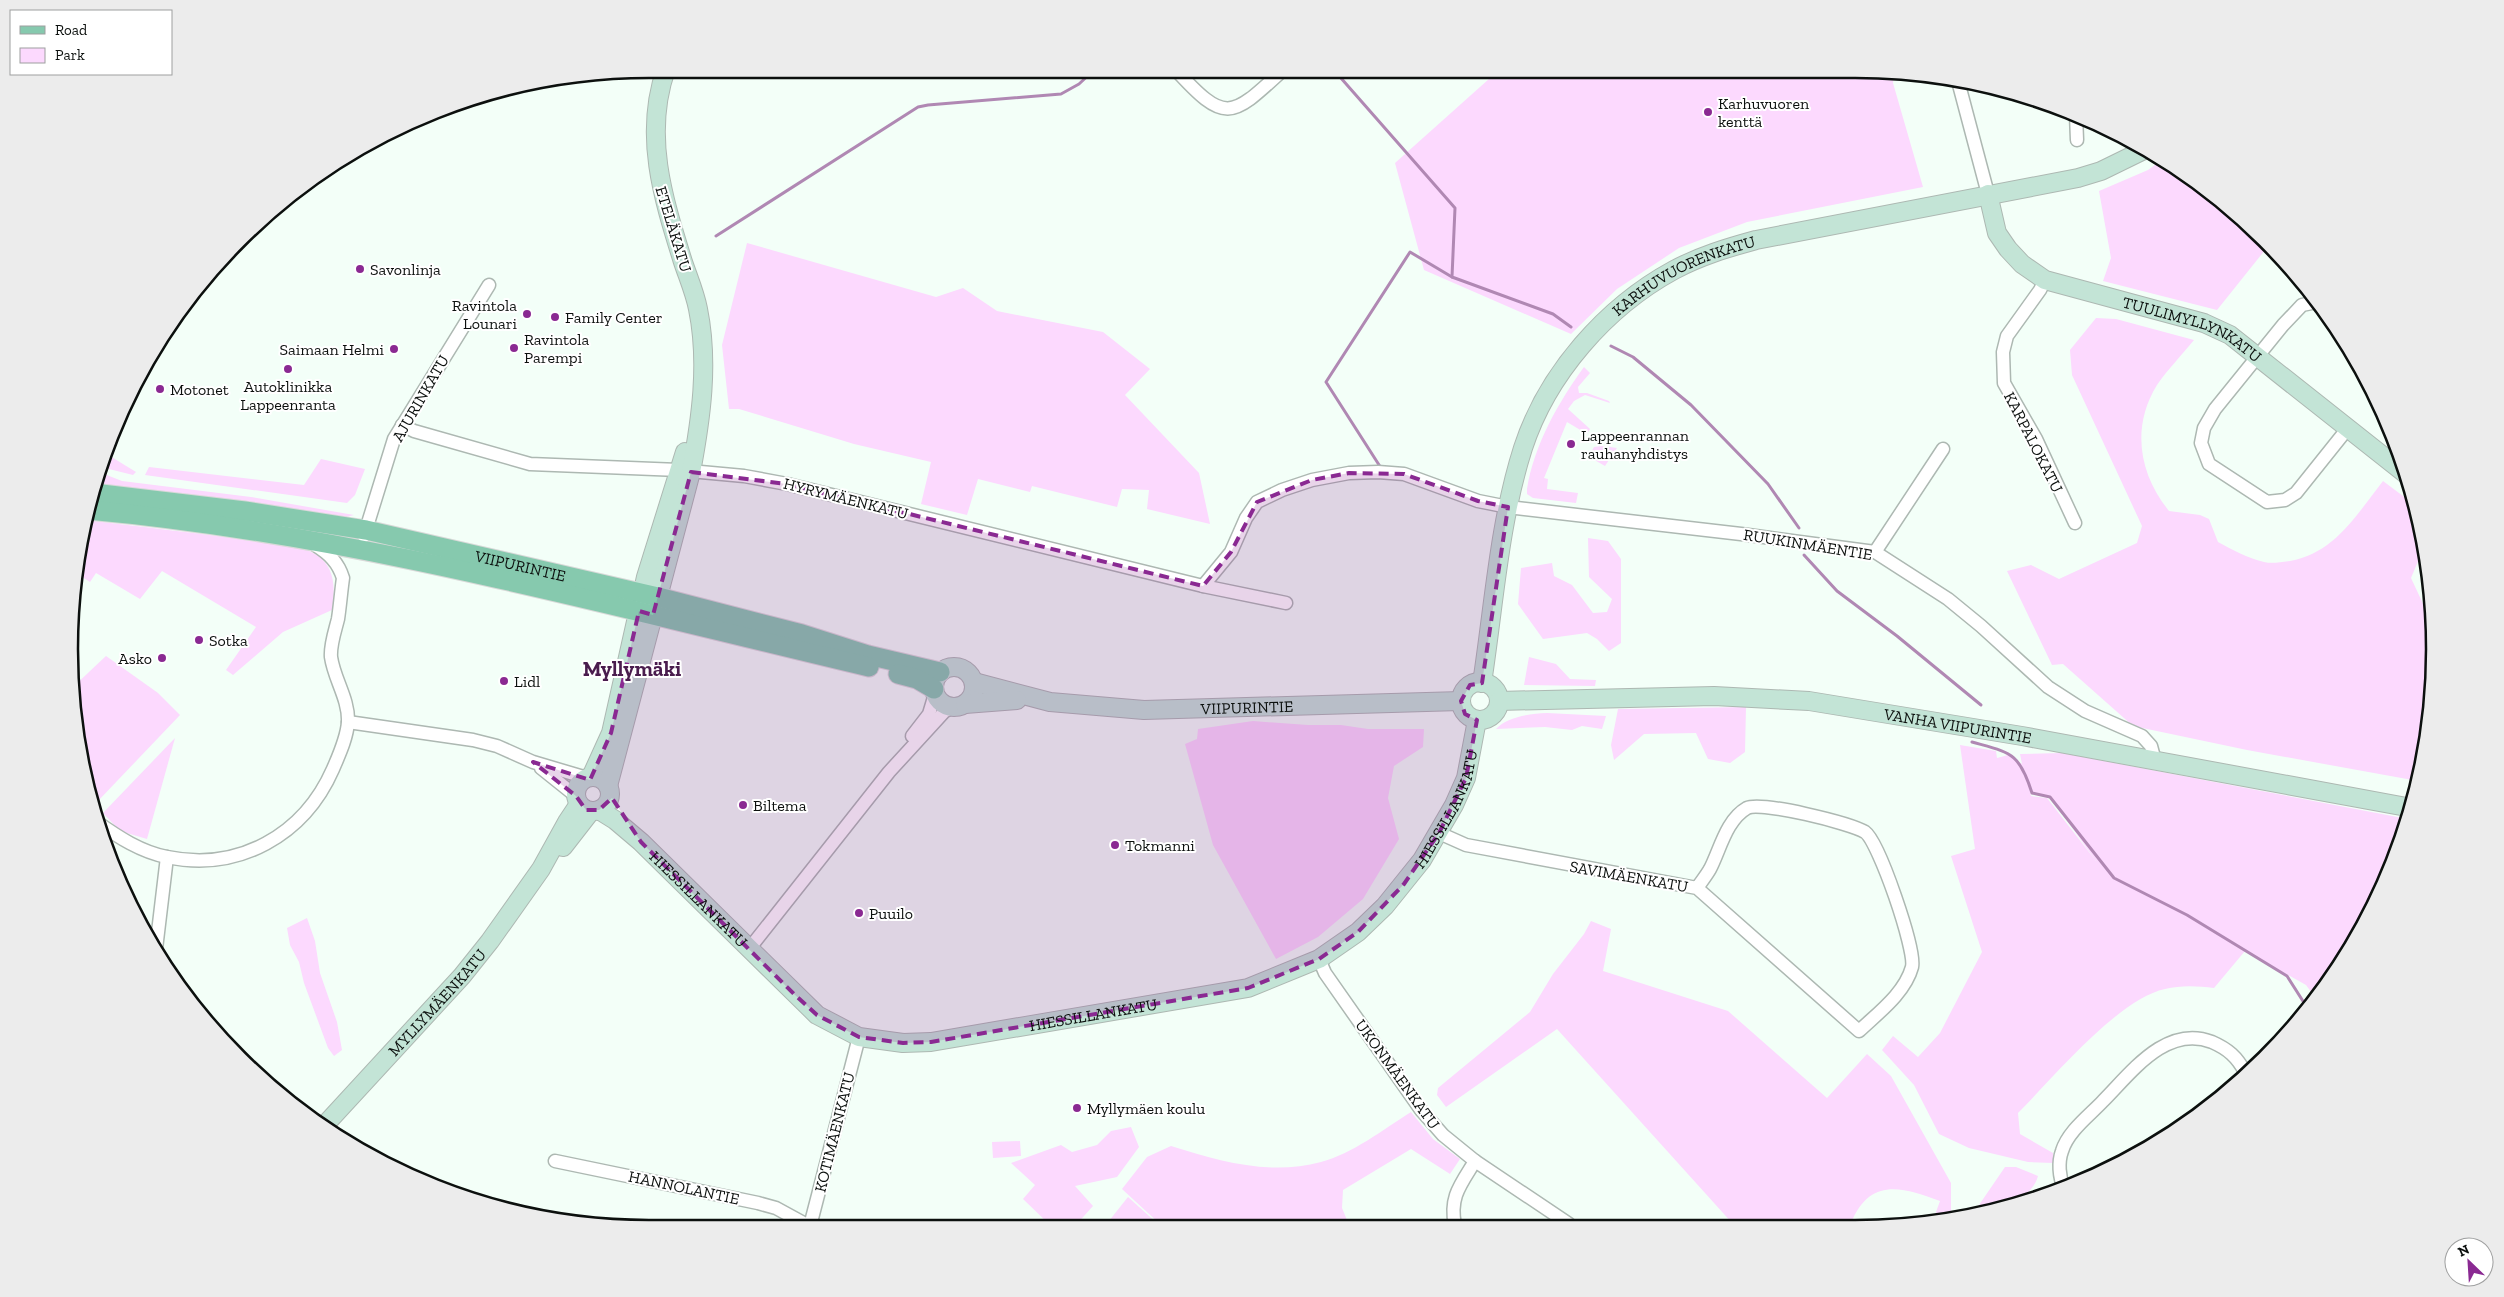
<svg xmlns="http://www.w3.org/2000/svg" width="2504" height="1297" font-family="'Zilla Slab',serif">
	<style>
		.green { fill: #fcd9fe; fill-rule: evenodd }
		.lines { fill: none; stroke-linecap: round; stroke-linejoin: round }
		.stream { stroke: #b088b3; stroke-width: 3 }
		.street-casing { stroke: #adb8b2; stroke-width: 15 }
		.secondary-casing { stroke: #adb8b2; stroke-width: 20 }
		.primary-casing { stroke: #d8d9d8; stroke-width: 21 }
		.street { stroke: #fff; stroke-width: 12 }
		.secondary { stroke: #c3e4d6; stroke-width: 18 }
		.primary { stroke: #86c9ae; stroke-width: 19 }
		.marked { fill: #8a2992; fill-opacity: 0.2; stroke: #8a2992; stroke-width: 4; stroke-dasharray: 10 6; stroke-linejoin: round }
		.poi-dot { fill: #8a2992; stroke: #fff; stroke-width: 2 }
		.labels { text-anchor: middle; stroke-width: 4; stroke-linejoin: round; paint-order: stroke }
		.poi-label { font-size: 16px; fill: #0c100e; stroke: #fff; text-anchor: start }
		.street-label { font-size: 16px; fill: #0c100e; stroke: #fff }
		.district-label { font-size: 21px; font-weight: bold; fill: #4a1c4e; stroke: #fff }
		.rim { fill: none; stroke: #0c100e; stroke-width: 2.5 }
	</style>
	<rect width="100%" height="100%" fill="#f3fff8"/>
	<g class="green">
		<polygon points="1499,70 1894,70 1893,83 1923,187 1747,222 1679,248 1617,289 1571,334 1424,270 1395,163"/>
		<polygon points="2162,160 2208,188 2269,245 2217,310 2103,281 2111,258 2099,191 2148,170"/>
		<polygon points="747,243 936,297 963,288 997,311 1103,332 1150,369 1125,395 1199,473 1210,524 1147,509 1149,490 1122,489 1117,507 1032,486 1030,492 978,479 967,515 921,504 931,462 854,444 739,409 729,409 722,345"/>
		<path d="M 2096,318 L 2116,319 L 2194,340 C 2182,355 2168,369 2157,385 C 2131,427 2139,474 2169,511 L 2200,515 L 2209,519 L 2218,542 C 2233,550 2247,558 2264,562 C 2272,564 2282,562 2290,561 C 2335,553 2357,514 2383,481 L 2415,505 L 2424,547 L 2411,578 L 2432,623 L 2434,686 L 2418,781 L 2247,750 L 2133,726 L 2063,664 L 2052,665 L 2007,571 L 2031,565 L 2059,579 L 2137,543 L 2142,526 L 2072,375 L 2070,350 Z"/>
		<path d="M 1584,367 L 1590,373 L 1578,387 L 1579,393 L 1587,393 L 1609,401 L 1610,403 L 1585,395 L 1574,401 L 1568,409 L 1590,429 L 1587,434 L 1567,422 L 1544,478 L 1548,479 L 1547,489 L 1578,493 L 1576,503 L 1533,498 L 1527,494 L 1527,489 C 1534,445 1558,403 1584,367 Z"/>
		<polygon points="1603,446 1617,448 1605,466 1591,458 1590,454 1594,447"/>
		<polygon points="105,453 136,472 133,475 105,468 101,465"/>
		<polygon points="321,459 365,469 355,495 347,503 145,475 149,467 304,485"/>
		<polygon points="99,472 122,481 251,497 354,515 346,517 329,517 95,485"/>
		<path d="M 85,520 C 142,527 200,533 258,542 C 277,545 301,545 317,555 C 336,568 335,590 332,610 L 283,632 L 233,675 L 226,670 L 256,627 L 162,571 L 140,599 L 96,573 L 90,582 L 76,573 L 80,535 Z"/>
		<polygon points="1588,538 1608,541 1621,559 1621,643 1609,651 1597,639 1587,633 1543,639 1518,604 1521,568 1552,563 1554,576 1572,585 1593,613 1607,612 1612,599 1589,577"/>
		<path d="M 106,656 L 158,693 L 180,715 L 97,802 C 79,778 73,720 71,689 Z"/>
		<polygon points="1529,657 1556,664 1570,679 1596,680 1595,686 1524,685"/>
		<polygon points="1746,707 1745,752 1730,763 1708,759 1696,733 1644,734 1614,760 1611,745 1618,709"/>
		<path d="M 1547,713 L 1606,716 L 1602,729 L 1582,726 L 1572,730 L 1545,727 L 1496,729 C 1508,716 1530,714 1547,713 Z"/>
		<polygon points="1253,721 1308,725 1341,725 1368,729 1424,729 1423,747 1394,766 1388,798 1399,839 1363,899 1318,937 1276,959 1213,845 1185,744 1197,739 1198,729"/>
		<polygon points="175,738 147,839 120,831 103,813"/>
		<path d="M 1960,745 L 1996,751 L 1997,758 L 2008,755 L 2022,764 L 2020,754 L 2062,753 L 2408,819 L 2376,905 L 2317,1000 L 2306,985 L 2245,951 L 2214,988 C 2198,986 2181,985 2165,989 C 2118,999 2053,1078 2018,1113 L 2020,1134 L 2053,1153 L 2053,1163 L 2028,1162 L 1969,1148 L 1939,1134 L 1914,1085 L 1882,1050 L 1893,1036 L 1918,1057 L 1940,1033 L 1982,952 L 1951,856 L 1975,849 ZM 2029,786 L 2032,793 L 2050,797 L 2096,861 L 2047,798 L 2031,796 Z"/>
		<polygon points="307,918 315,941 320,973 337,1022 342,1050 334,1056 328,1048 304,983 299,962 290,945 287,928"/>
		<path d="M 1591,921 L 1611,929 L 1603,971 L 1728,1011 L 1827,1098 L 1867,1054 L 1891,1076 L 1951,1183 L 1951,1218 L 1932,1223 L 1940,1201 C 1902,1187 1870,1177 1851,1223 L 1733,1224 L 1557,1029 L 1446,1107 L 1437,1095 L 1438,1088 L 1530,1012 L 1553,974 L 1584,934 Z"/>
		<path d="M 1411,1112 L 1433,1139 L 1460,1159 L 1450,1174 L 1411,1149 L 1343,1190 L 1342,1208 L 1349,1225 L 1161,1225 L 1122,1189 L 1147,1157 L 1171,1146 C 1219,1161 1270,1176 1321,1162 C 1352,1154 1384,1129 1411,1112 Z"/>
		<polygon points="1131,1127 1139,1147 1117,1177 1075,1186 1093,1206 1075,1226 1051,1226 1023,1199 1035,1185 1011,1163 1061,1145 1072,1152 1097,1145 1111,1131"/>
		<polygon points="1020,1141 1021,1156 993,1158 992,1142"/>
		<path d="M 2005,1167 L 2016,1167 L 2038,1176 C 2031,1201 2003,1204 1982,1210 L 1979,1205 Z"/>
		<polygon points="1128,1197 1159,1225 1105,1226"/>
	</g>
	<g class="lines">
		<g class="stream">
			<polyline points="1333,69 1455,208 1452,277 1553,314 1571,327"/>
			<polyline points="716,236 918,107 928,105 1061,94 1079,84 1095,69"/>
			<polyline points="1611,346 1633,357 1691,405 1768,484 1799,528"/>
			<polyline points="1381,468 1326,382 1410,252 1452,277"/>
			<polyline points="1804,555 1837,591 1897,636 1981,705"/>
			<path d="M 1972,742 C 2011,753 2019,752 2032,793 L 2050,797 L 2114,878 L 2187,915 L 2287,976 L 2308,1009"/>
		</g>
		<g class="street-casing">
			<g id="street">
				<path d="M 1175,69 C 1226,125 1231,118 1284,69"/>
				<polyline points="1958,81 1988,194"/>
				<polyline points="2076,115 2077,140"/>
				<polyline points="2045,280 2040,290 2007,336 2003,352 2004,383 2036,439 2075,523"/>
				<polyline points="2317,302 2302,305 2283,325 2215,409 2204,428 2201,443 2209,464 2267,502 2285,500 2296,493 2348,428"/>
				<polyline points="402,425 414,431 530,464 679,470 744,476 787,484 1203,586 1286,603"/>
				<polyline points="364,536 394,439 489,285"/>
				<polyline points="1875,552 1943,449"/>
				<polyline points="1203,586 1231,552 1246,518 1257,502 1282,490 1312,480 1349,473 1378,472 1404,474 1478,501 1508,507 1741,534 1875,552 1948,599 1981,626 2048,687 2085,711 2142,736 2151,746 2155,761"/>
				<polyline points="348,722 473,740 497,746 533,762 587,778"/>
				<polyline points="912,736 929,714 935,694"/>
				<polyline points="541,768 576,796"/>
				<path d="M 97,822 C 118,837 141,852 167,857 C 239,872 304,835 333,769 C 339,755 347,738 348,722 C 349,699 334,679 331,657 C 330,645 335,631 338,619 C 340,606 341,592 343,578 C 338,562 329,554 315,545"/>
				<path d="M 1439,833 L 1466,845 L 1697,888 L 1859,1031 C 1878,1013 1905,993 1912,967 C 1916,950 1879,842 1865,832 C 1850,823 1761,801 1747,808 C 1726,820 1720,850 1710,869 C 1706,876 1701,882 1697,888"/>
				<polyline points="156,949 167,857"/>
				<polyline points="749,949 889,772 944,712 952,707"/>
				<polyline points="1319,959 1325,973 1421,1110 1443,1135 1475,1161 1569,1224"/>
				<polyline points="555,1161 758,1203 776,1208 809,1226"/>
				<path d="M 2064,1188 C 2059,1177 2058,1162 2062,1151 C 2068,1131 2090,1115 2103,1101 C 2131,1073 2166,1024 2212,1042 C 2228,1049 2237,1057 2245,1072"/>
				<path d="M 1455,1225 C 1449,1197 1461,1184 1475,1161"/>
				<polyline points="810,1226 859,1037"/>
			</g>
		</g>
		<g class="secondary-casing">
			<g id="secondary">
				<path id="s1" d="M 1988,194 L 1997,233 L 2008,249 L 2022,264 L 2045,280 L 2204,323 L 2230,335 L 2407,475"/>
				<circle cx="954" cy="687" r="20"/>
				<path id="s2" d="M 974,682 L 1050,702 L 1144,710 L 1461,701"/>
				<circle cx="1480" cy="701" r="19"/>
				<path id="s3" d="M 1482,683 C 1494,605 1499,523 1523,448 C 1547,374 1606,307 1674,270 C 1700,256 1727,248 1756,240 L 2078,178 L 2101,171 L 2146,149"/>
				<path id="s4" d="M 1499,701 L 1714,696 L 1809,701 L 2022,736 L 2412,808"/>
				<polyline points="965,704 1017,700"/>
				<polyline points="591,777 611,733 646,577 685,452"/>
				<circle cx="593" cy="794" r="17"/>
				<path d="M 608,786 L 691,472 C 701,419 709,363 698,309 C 695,293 688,277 683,262 C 663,198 643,135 666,69"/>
				<path id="s5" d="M 599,810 L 615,820 L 641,842 L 817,1015 L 859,1037 L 903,1043 L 931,1042 L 1248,988 L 1319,959 L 1358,932 L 1385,906 L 1422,860 L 1454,805 L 1466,778 L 1477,720"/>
				<polyline points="563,847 591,811"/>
				<path id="s6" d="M 323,1127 L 462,976 L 490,941 L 541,869 L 567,822 L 579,804"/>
			</g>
		</g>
		<g class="primary-casing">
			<g id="primary">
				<path id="s7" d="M 93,493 L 245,511 L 366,530 L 658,597 L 802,634 L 868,655 L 940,672"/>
				<path d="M 88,510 C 353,534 610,606 869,667"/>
				<polyline points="898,674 917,679 934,689"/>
			</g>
		</g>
		<use href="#street" class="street"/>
		<use href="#secondary" class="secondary"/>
		<use href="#primary" class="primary"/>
	</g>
	<path class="marked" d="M 691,472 L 787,484 L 1203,586 L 1231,552 L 1257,502 L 1312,480 L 1349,473 L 1404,474 L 1478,501 L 1508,507 L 1482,683 L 1470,685 L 1461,701 L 1465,714 L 1477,720 L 1466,778 L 1439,833 L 1404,884 L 1358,932 L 1319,959 L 1248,988 L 931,1042 L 903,1043 L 859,1037 L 817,1015 L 794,994 L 641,842 L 612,798 L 599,810 L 586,810 L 576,796 L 533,762 L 590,780 L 611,733 L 639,611 L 653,615 Z"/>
	<g class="poi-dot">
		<circle cx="1708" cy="112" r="5"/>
		<circle cx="360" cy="269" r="5"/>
		<circle cx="527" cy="314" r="5"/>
		<circle cx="555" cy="317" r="5"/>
		<circle cx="514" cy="348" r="5"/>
		<circle cx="394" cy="349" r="5"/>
		<circle cx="288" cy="369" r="5"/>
		<circle cx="160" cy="389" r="5"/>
		<circle cx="1571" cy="444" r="5"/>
		<circle cx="199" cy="640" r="5"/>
		<circle cx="162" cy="658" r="5"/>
		<circle cx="504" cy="681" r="5"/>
		<circle cx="743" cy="805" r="5"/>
		<circle cx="1115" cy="845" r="5"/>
		<circle cx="859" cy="913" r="5"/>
		<circle cx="1077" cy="1108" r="5"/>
	</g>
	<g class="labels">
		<g class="poi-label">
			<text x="1718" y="109">Karhuvuoren<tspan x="1718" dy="18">kenttä</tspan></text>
			<text x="370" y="275">Savonlinja</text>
			<text x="517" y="311" text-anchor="end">Ravintola<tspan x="517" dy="18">Lounari</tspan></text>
			<text x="565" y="323">Family Center</text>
			<text x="524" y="345">Ravintola<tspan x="524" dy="18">Parempi</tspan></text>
			<text x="384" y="355" text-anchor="end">Saimaan Helmi</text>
			<text x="288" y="392" text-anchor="middle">Autoklinikka<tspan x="288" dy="18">Lappeenranta</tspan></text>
			<text x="170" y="395">Motonet</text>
			<text x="1581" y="441">Lappeenrannan<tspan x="1581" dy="18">rauhanyhdistys</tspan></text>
			<text x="209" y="646">Sotka</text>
			<text x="152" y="664" text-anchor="end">Asko</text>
			<text x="514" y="687">Lidl</text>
			<text x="753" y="811">Biltema</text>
			<text x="1125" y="851">Tokmanni</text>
			<text x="869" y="919">Puuilo</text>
			<text x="1087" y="1114">Myllymäen koulu</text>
		</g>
		<g class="street-label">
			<text transform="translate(674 229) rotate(73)" y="6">ETELÄKATU</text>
			<text dy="6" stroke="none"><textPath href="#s3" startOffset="484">KARHUVUORENKATU</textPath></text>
			<text dy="6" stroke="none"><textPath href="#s1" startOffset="264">TUULIMYLLYNKATU</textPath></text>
			<text transform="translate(420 398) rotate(-60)" y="6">AJURINKATU</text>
			<text transform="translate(2034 442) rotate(63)" y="6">KARPALOKATU</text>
			<text transform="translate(846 498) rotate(14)" y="6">HYRYMÄENKATU</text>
			<text transform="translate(1808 544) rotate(9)" y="6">RUUKINMÄENTIE</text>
			<text dy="6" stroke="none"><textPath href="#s7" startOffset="434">VIIPURINTIE</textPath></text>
			<text dy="6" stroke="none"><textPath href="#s2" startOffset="276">VIIPURINTIE</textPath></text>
			<text dy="6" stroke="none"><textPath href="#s4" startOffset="461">VANHA VIIPURINTIE</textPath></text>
			<text dy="6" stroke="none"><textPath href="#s5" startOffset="1019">HIESSILLANKATU</textPath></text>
			<text transform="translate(1629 876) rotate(10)" y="6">SAVIMÄENKATU</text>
			<text dy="6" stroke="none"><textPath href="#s5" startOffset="134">HIESSILLANKATU</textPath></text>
			<text dy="6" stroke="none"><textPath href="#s6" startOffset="169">MYLLYMÄENKATU</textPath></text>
			<text dy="6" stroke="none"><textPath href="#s5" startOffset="584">HIESSILLANKATU</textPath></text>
			<text transform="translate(1398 1074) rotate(54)" y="6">UKONMÄENKATU</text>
			<text transform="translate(834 1132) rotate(-76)" y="6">KOTIMÄENKATU</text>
			<text transform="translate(684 1187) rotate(12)" y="6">HANNOLANTIE</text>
		</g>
		<g class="district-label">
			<text x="632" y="676">Myllymäki</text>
		</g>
	</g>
	<path d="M0 0H2504V1297H0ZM649 78H1855A571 571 0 0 1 2426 649V649A571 571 0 0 1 1855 1220H649A571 571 0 0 1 78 649V649A571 571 0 0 1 649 78Z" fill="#ececec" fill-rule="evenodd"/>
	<path class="rim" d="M649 78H1855A571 571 0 0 1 2426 649V649A571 571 0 0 1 1855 1220H649A571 571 0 0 1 78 649V649A571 571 0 0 1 649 78Z"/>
	<rect x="10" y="10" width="162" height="65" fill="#ffffff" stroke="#9e9f9f"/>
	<rect x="20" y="26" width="25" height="8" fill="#86c9ae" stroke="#9e9f9f"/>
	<text x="55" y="35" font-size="15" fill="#0c100e">Road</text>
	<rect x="20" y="48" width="25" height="15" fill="#fcd9fe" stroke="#9e9f9f"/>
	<text x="55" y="60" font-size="15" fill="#0c100e">Park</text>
	<g transform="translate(2469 1262) rotate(335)"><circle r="24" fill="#ffffff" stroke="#9e9f9f"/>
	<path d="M0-4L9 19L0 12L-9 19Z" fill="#8a2992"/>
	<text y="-8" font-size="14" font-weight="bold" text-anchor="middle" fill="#0c100e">N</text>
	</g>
</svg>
